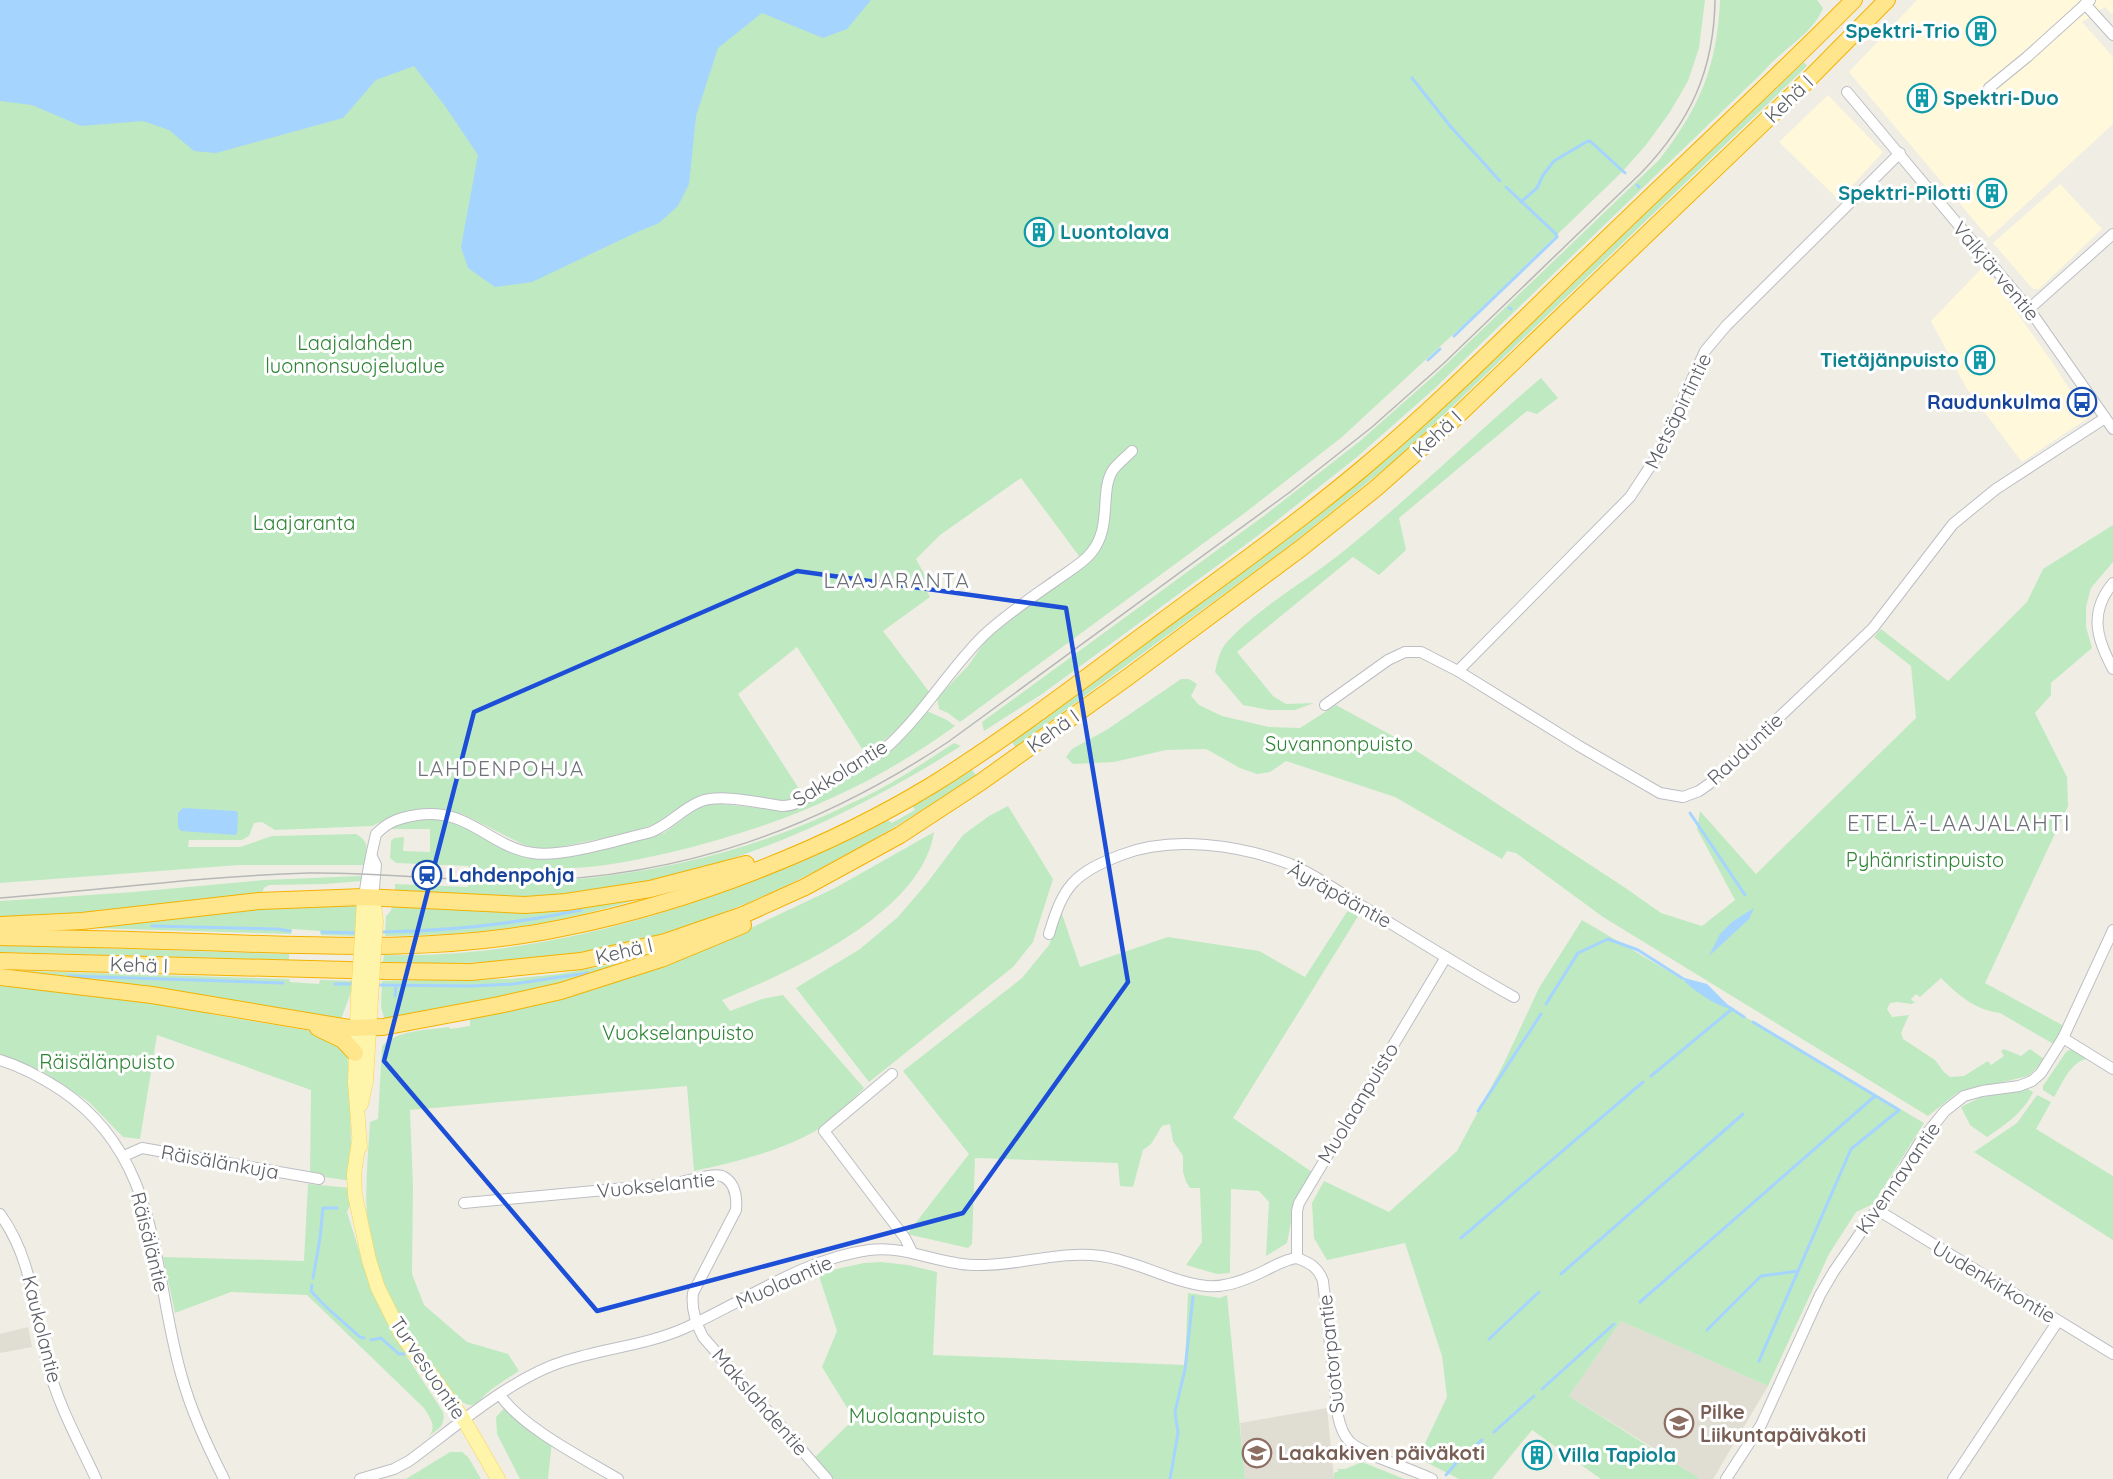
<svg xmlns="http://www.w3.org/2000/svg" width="2113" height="1479" font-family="Quicksand,sans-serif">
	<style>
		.commercial { fill: #fff8da }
		.education { fill: #e0ddd3 }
		.green { fill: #bfe9c1 }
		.water { fill: #a5d4ff }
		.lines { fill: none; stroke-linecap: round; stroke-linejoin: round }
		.stream { stroke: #a5d4ff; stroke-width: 3 }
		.minor-casing { stroke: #bcbec4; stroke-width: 12 }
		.major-casing { stroke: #fcd351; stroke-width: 15 }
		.highway-casing { stroke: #f4b100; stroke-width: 18 }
		.minor { stroke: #fff; stroke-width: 10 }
		.major { stroke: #fff5aa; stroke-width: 14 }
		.highway { stroke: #ffe68c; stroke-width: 16 }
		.tram { stroke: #b6b7b7; stroke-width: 1.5 }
		.major-bridge-casing { stroke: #fcd351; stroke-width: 15; stroke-linecap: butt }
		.major-bridge { stroke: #fff5aa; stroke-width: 14 }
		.marked { fill: none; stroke: #1d4ed8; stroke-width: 4.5; stroke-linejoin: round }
		.labels { text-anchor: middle; stroke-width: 6; stroke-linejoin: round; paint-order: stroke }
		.culture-label { font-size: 20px; font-weight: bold; fill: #0d838f; stroke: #fff; text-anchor: end }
		.street-label { font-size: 20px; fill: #5c6066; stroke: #fff }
		.park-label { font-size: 20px; fill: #2e8435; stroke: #fff }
		.transit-label { font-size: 20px; font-weight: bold; fill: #164399; stroke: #fff; text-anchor: end }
		.education-label { font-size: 20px; font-weight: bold; fill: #785e54; stroke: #fff; text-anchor: start }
		.neighbourhood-label { font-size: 21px; letter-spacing: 1.5px; fill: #6d7278; stroke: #fff }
		.quarter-label { font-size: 22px; letter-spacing: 1.5px; fill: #6d7278; stroke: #fff }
	</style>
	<rect width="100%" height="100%" fill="#f0eee4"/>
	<g class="commercial">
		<polygon points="1917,0 2113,0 2113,15 2105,7 2082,22 2113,57 2113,124 1989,238 1849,72"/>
		<polygon points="1828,95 1883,152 1839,200 1779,142"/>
		<polygon points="2060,184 2102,229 2039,289 2033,289 1993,243"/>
		<polygon points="1983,267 2011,298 2008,300 2052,362 2088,418 2022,462 1967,389 1931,321"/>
	</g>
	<g class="education">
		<polygon points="1621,1321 1768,1386 1713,1479 1700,1479 1693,1475 1655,1449 1569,1396"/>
		<polygon points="28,1327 32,1347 0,1353 0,1334"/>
		<polygon points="1327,1408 1334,1479 1245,1479 1240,1423"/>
	</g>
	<g class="green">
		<path d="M 0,0 L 1705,0 L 1699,48 L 1688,81 L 1670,112 L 1646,145 L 1622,172 L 1473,316 L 1342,437 L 1246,512 L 960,722 L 948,713 L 939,709 L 937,698 L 968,666 L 986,640 L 1035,600 L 1085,564 L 1021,478 L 940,535 L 916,559 L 927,579 L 923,584 L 930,597 L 883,631 L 930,693 C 910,716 891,737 866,755 L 797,647 L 738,694 L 803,795 L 791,803 L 703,794 L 687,802 L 656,824 L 624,834 L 550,849 L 539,849 L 522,844 L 465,815 L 443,810 L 430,809 L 396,815 L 372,826 L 275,830 L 262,822 L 254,823 L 249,836 L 242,840 L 189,840 L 188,847 L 240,847 L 272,836 L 356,834 C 371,842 366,850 364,865 L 239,865 L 0,883 Z"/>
		<path d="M 1720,0 L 1817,0 L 1823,8 C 1814,33 1781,50 1764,71 L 1434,389 L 1357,457 L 1256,537 L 1116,640 L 1042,694 L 984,731 L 982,722 L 1265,515 L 1360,441 L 1438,372 L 1659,160 C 1700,107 1717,67 1720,0 Z"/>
		<path d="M 1804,62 L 1807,66 L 1405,452 L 1293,543 L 1015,747 L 1012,742 L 1289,538 C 1392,459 1484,370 1577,280 C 1652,207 1728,135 1804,62 Z"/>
		<path d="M 1541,378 L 1558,398 L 1537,414 L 1527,411 L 1399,518 L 1406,550 L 1379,575 L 1353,557 L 1237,652 L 1273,696 L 1286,704 L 1314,703 L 1295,710 L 1269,710 L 1243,705 L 1215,672 C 1218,660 1219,651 1227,642 C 1260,606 1307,581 1345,550 C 1413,495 1475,434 1541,378 Z"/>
		<path d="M 2113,525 L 2113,562 L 2091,588 L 2086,607 L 2086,627 L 2092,648 L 2051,683 L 2051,695 L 2035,713 L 2067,777 L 2068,806 L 1985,983 L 2064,1026 L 2055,1045 L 2000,1013 C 1975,1010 1958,995 1941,978 L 1920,997 L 1916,994 L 1911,999 L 1914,1002 L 1918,1000 L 1912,1004 L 1897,1002 L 1890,1003 L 1887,1009 L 1892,1017 L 1909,1015 L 1901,1033 L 1903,1039 L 1935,1060 L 1944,1072 L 1950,1077 L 1964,1076 L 1988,1061 L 1991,1065 L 2004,1056 L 2001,1051 L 2004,1049 L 2021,1056 L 2030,1049 L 2044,1059 L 2043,1062 L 2028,1076 L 1957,1093 L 1928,1116 L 1603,917 L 1516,853 L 1507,851 L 1502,859 L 1395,797 L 1286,761 L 1270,772 L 1257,774 L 1240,768 L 1206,749 L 1166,750 L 1114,762 L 1073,764 L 1066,757 L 1072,749 L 1108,729 L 1181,679 L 1189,679 L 1197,684 L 1191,696 L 1199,705 L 1222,716 L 1269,727 L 1300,728 L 1336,705 L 1400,740 L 1624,887 L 1661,913 L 1702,926 L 1735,900 L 1697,829 L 1700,811 L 1756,874 L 1916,718 L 1911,666 L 1874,637 L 1881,629 L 1948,681 L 2027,602 L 2043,569 Z"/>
		<path d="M 927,711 L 947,720 L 955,726 C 869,789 772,829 668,853 C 648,857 627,862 606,865 C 561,871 514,869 469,872 L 469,866 L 396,863 L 390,858 L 391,841 L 394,838 L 404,837 L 403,851 L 430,852 L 430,829 L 392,829 L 392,825 L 400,821 L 439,817 L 466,825 L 507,851 L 529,858 L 554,859 L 664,833 L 702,805 L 712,803 L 789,811 L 799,807 L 837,781 L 884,757 L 895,748 Z"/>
		<path d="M 954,743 L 961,746 C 837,825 698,886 550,896 C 499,899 447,895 395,894 L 395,884 L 468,887 L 469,882 C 602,887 736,861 856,801 C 891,785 922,764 954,743 Z"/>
		<path d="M 972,770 L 976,775 C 867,848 751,914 622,944 C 544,962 463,965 383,962 L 384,955 C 553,960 739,897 888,820 L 892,823 L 915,810 L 913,806 Z"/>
		<polygon points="1008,806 1053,879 1033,942 1013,967 869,1082 796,988 860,949 898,917 927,883 963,835 989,816"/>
		<path d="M 934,832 C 922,914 789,972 722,1000 L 730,1011 L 762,999 L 783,995 L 864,1088 C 851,1101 834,1121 819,1129 C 781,1151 736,1162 694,1171 L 687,1086 L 410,1110 L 413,1187 L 412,1274 L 424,1305 L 467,1342 L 508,1354 L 519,1371 C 508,1378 496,1385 486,1394 C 481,1398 478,1405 471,1405 C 458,1405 446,1384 439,1375 C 406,1333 375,1281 368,1227 C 364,1193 368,1157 370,1122 L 378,1119 L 382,1046 C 397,1030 428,1030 449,1027 L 450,1029 L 470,1026 L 470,1019 L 490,1012 L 738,934 L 835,888 Z"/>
		<polygon points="361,876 362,881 325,884 269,885 264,888 262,893 244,897 120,912 0,917 0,901 134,892 264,880"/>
		<path d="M 644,898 C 604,909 564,920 523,926 C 477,933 431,936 385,936 L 386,916 L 390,912 L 394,903 Z"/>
		<polygon points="357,904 357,936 321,935 320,931 292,929 291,934 89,928 221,910"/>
		<polygon points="1352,904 1362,910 1233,1118 1312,1172 1294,1206 1287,1243 1266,1256 1269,1202 1259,1191 1231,1189 1230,1273 1217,1274 1186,1265 1202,1242 1200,1188 1190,1188 1186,1182 1183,1172 1183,1156 1173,1141 1170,1124 1162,1126 1151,1144 1143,1150 1133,1187 1120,1186 1118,1163 975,1158 972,1244 968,1248 907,1234 969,1154 903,1071 1022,978 1049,945 1061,911 1080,967 1168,937 1259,951 1305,977"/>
		<polygon points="1582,920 1924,1123 1873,1204 1856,1212 1829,1254 1768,1386 1621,1321 1569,1396 1700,1479 1601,1479 1532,1430 1492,1479 1459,1479 1418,1458 1447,1397 1442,1356 1405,1243 1327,1260 1314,1238 1312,1203 1324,1181 1389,1212 1457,1151 1504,1063 1539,988"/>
		<polygon points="0,945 289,954 289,960 0,952"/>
		<polygon points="636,960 601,976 385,1021 381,1007 382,981 509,979 559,974"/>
		<polygon points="25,971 289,979 290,982 319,984 320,980 355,981 340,1022 24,972"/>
		<polygon points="0,982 143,999 215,1015 311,1031 329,1037 346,1054 349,1066 352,1181 310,1175 311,1090 157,1035 140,1139 123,1137 89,1102 47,1074 33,1067 0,1056"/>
		<path d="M 2071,1049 L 2076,1049 L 2090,1058 C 2070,1061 2064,1081 2054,1097 L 2043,1090 L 2043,1086 L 2066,1052 Z"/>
		<path d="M 2026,1088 L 2033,1092 C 2024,1112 2005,1125 1987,1137 L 1970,1125 L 1961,1107 L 1979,1098 Z"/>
		<polygon points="2037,1095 2051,1102 2036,1129 2113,1176 2113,1240 1974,1152 2017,1123"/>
		<path d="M 308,1184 L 351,1188 L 352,1201 L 347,1212 L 366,1273 L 386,1318 L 408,1358 L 443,1412 C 446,1425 439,1429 429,1436 C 437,1426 430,1418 424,1408 L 307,1295 L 231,1292 L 175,1313 L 163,1257 L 304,1261 Z"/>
		<polygon points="881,1262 908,1265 937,1272 933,1355 1185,1365 1188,1293 1220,1298 1227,1295 1245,1479 834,1479 815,1457 854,1419 822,1367 837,1331 818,1273 864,1263"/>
		<polygon points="506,1406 552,1441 548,1479 520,1479 497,1434 496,1417"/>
		<polygon points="450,1452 462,1452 468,1457 481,1479 406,1479"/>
		<polygon points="1362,1462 1402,1478 1404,1479 1334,1479 1334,1473 1339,1471 1337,1469 1345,1469"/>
	</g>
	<g class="water">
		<polygon points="0,0 871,0 847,29 823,38 762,13 718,48 696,116 689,184 678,206 659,223 635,233 532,282 495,287 468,268 461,247 478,155 445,106 414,66 376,80 343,118 216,153 194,151 169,130 143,121 81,126 32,105 0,101"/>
		<polygon points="183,808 236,811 238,813 237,833 236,835 181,831 178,827 178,813"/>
		<polygon points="1754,908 1749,919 1709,956 1720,934 1732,922"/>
		<path d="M 1681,977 L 1707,984 L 1732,1009 C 1717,1007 1690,989 1681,977 Z"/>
	</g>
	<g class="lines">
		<g class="stream">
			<polyline points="1412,78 1451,127 1500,181"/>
			<polyline points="1637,185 1639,187"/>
			<polyline points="1521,202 1537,188 1543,175 1554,161 1586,142 1590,141 1625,173"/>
			<polyline points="1509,308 1511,309"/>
			<polyline points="1454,336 1557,237 1556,234 1506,187"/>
			<polyline points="1428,360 1440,349"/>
			<polyline points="1690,813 1745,895"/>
			<polyline points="152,926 276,929"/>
			<polyline points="277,929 290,931"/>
			<polyline points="322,932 359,933"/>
			<path d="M 381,932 C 448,931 515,924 581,910"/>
			<polyline points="69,976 283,983"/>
			<polyline points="335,984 353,984"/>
			<polyline points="375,985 470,986 513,984 588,973"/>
			<polyline points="395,996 396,986"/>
			<polyline points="1546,1004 1578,953 1608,939 1638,950 1682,978"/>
			<polyline points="1729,1007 1744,1017"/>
			<polyline points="1753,1022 1899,1110 1851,1149 1759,1361"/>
			<polyline points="1651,1076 1732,1009"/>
			<polyline points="1478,1111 1541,1014"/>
			<polyline points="1461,1238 1643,1082"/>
			<polyline points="1561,1274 1743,1114"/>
			<polyline points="313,1278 320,1238 323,1208 337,1208"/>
			<polyline points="312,1285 311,1291 324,1305 360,1337 364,1338"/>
			<polyline points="1640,1302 1875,1096"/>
			<polyline points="1707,1330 1761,1276 1798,1271"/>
			<polyline points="1489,1339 1539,1292"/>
			<polyline points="371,1340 381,1338 399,1354 404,1354"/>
			<polyline points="1542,1389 1614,1324"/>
			<polyline points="1494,1432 1534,1396"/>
			<polyline points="1446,1475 1457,1462 1482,1440"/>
			<polyline points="1170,1479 1178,1433 1175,1412 1185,1369 1193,1297"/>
		</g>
		<g class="minor-casing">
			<g id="minor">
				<polyline points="2085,4 2113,35"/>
				<polyline points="1989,88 2027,57 2090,0"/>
				<polyline points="1847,92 2029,309 2113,429"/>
				<polyline points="2029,309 2113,234"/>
				<path d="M 2113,583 C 2089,612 2096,638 2113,669"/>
				<polyline points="1458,671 1630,497 1657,456 1705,351 1726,326 1900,153"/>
				<polyline points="1325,705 1388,660 1405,652 1421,652 1458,671 1579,746 1660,793 1683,797 1699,791 1709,784 1873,628 1953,524 1996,489 2105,418"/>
				<polyline points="372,857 376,865 373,898"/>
				<path d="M 364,897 C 367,875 371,855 376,834 C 389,821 399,818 417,815 C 469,807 489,847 533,853 C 562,858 621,839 651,832 C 670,824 681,810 699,802 C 719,793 760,803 782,806 C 802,806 813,791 829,781 C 849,769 870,761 888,746 C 924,713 949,670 983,636 C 1005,615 1031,598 1055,581 C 1067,572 1082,564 1091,553 C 1113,527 1099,491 1113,470 C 1118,463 1126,457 1132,451"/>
				<path d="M 1049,934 C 1063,886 1074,873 1121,855 C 1172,835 1240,845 1290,864 C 1314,874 1336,890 1357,903 C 1409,934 1460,967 1514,997"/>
				<polyline points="2063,1038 2113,1069"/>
				<path d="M 0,1060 C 23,1067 41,1077 61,1090 C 161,1157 152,1271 181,1374 C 191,1411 207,1445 224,1479"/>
				<polyline points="892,1074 824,1131 905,1238 912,1252"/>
				<polyline points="124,1156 142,1148 319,1179"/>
				<path d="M 464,1203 C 533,1197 602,1190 670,1184 C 683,1183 714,1171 724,1177 C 736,1184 737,1198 736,1210 L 693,1293 C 691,1309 695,1322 703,1337 L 827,1479"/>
				<polyline points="1876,1209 2113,1354"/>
				<path d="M 0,1214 C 34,1261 33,1312 48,1365 C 58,1405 79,1442 96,1479"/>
				<polyline points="1297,1258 1297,1211 1299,1203 1446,957"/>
				<path d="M 1297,1258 C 1310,1263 1318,1267 1323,1281 L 1338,1416 C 1340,1426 1343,1435 1350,1442 C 1361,1454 1413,1469 1432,1479"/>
				<path d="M 500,1395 C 523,1428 583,1458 618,1479"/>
				<path d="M 360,1479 L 394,1469 L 409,1461 C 454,1428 512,1377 565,1361 C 605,1348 647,1345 685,1328 C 745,1301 803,1259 869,1250 C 905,1245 938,1264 973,1265 C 1016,1267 1058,1250 1101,1256 C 1138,1261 1173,1283 1207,1286 C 1227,1288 1248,1279 1266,1270 C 1276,1265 1286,1259 1297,1258"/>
				<polyline points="1726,1479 1761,1425 1820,1295 1834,1271 1893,1186 1920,1142 1945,1111 1964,1096 1982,1091 2019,1086 2032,1081 2041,1073 2063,1038 2113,930"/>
				<polyline points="1953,1479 2058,1321"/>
			</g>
		</g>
		<g class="major-casing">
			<g id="major">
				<polyline points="373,898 376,921"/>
				<polyline points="363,920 364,897"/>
				<polyline points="358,997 355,1082 360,1147"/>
				<polyline points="361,1104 366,1081 371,998"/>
				<polyline points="359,1141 354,1174 355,1195 369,1260 378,1288 401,1334 464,1420 498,1479"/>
			</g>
		</g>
		<g class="highway-casing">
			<g id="highway">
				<polyline points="0,925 82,921 259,901 364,897 525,905 566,902 650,889 746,864"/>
				<path d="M 0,937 C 76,939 153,940 229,943 C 342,947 456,951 567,927 C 690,902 825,850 932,785 C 1006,739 1076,685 1146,633 C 1219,579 1294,526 1363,468 C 1444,400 1518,324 1594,251 C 1681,167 1769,85 1854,0"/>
				<polyline points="0,961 385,971 471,972 581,961 665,942 743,915 805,887 900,835 981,782 1128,677 1300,549 1375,489 1453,420 1807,81 1887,0"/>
				<polyline points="0,977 152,995 349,1028 383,1027 499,1005 561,991 661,959 743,925"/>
				<polyline points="318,1028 343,1040 355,1053"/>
			</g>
		</g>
		<use href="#minor" class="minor"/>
		<use href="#major" class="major"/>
		<use href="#highway" class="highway"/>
		<path class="tram" d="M 0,898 C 103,890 205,876 309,873 C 381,872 453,882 525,881 C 683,877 817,829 948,742 L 1290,492 L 1372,427 L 1443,364 L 1641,173 C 1690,122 1714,71 1715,0"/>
		<g class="major-bridge-casing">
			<g id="major-bridge">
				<polyline points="358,997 363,920"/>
				<polyline points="371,998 376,921"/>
			</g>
		</g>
		<use href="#major-bridge" class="major-bridge"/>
	</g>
	<path class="marked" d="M 797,571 L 1066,608 L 1128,982 L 963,1213 L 597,1311 L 384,1061 L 474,712 Z"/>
	<defs>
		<g id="building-ring" transform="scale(1.5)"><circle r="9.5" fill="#fff" stroke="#0f9aa8" stroke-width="1.5"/><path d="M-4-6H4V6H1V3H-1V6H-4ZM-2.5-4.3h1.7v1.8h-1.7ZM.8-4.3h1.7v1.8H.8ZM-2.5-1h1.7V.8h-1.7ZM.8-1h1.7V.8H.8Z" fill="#0f9aa8"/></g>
		<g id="bus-ring" transform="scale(1.5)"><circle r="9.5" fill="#fff" stroke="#1a4fb4" stroke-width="1.5"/><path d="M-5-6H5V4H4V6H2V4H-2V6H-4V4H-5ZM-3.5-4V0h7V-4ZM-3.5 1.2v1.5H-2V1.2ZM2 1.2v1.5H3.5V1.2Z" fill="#1a4fb4"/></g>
		<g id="station-ring" transform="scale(1.5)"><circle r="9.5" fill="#fff" stroke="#1a4fb4" stroke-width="1.5"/><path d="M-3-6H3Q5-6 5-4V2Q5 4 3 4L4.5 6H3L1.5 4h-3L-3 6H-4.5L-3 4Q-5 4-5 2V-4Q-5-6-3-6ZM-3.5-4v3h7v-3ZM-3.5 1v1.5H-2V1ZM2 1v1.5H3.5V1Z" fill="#1a4fb4"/></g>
		<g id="school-ring" transform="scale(1.5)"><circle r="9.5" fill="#fff" stroke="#8d6e63" stroke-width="1.5"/><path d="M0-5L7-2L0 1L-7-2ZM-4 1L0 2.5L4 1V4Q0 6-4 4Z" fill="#8d6e63"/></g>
	</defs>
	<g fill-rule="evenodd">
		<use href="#building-ring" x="1981" y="31"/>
		<use href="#building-ring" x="1922" y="98"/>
		<use href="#building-ring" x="1992" y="193"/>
		<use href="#building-ring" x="1039" y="232"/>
		<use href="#building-ring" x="1980" y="360"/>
		<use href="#bus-ring" x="2082" y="402"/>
		<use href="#station-ring" x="427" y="875"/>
		<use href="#school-ring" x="1679" y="1423"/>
		<use href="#school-ring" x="1257" y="1453"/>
		<use href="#building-ring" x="1537" y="1455"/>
	</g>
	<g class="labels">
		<g class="culture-label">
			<text x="1960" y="38">Spektri-Trio</text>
			<text x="1943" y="105" text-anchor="start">Spektri-Duo</text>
			<text x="1971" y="200">Spektri-Pilotti</text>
			<text x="1060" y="239" text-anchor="start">Luontolava</text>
			<text x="1959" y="367">Tietäjänpuisto</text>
			<text x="1558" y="1462" text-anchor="start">Villa Tapiola</text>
		</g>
		<g class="street-label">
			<text transform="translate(1789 99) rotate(-44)" y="7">Kehä I</text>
			<text transform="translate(1996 271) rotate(50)" y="7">Valkjärventie</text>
			<text transform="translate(1678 411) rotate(-64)" y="7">Metsäpirtintie</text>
			<text transform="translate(1437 434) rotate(-43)" y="7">Kehä I</text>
			<text transform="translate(1053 731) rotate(-36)" y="7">Kehä I</text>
			<text transform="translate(1745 749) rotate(-43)" y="7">Rauduntie</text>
			<text transform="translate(840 773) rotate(-32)" y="7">Sakkolantie</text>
			<text transform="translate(1340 895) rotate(29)" y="7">Äyräpääntie</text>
			<text transform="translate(624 951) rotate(-13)" y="7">Kehä I</text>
			<text transform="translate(139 965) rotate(2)" y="7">Kehä I</text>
			<text transform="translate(1358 1103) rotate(-59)" y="7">Muolaanpuisto</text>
			<text transform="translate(220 1162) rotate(10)" y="7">Räisälänkuja</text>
			<text transform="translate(1898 1178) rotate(-55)" y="7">Kivennavantie</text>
			<text transform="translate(656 1185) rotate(-6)" y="7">Vuokselantie</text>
			<text transform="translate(150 1242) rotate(76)" y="7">Räisäläntie</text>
			<text transform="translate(784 1282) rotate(-24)" y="7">Muolaantie</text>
			<text transform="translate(1994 1282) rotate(31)" y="7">Uudenkirkontie</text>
			<text transform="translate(42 1329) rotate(76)" y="7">Kaukolantie</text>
			<text transform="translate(1331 1354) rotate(-96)" y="7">Suotorpantie</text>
			<text transform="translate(428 1368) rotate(56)" y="7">Turvesuontie</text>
			<text transform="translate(760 1402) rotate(49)" y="7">Makslahdentie</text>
		</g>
		<g class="park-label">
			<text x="355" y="350">Laajalahden<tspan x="355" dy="23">luonnonsuojelualue</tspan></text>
			<text x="304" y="530">Laajaranta</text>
			<text x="1339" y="751">Suvannonpuisto</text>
			<text x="1925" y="867">Pyhänristinpuisto</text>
			<text x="678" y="1040">Vuokselanpuisto</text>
			<text x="107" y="1069">Räisälänpuisto</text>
			<text x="917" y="1423">Muolaanpuisto</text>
		</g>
		<g class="transit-label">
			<text x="2061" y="409">Raudunkulma</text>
			<text x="448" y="882" text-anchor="start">Lahdenpohja</text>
		</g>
		<g class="education-label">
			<text x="1700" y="1419">Pilke<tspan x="1700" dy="23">Liikuntapäiväkoti</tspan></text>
			<text x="1278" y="1460">Laakakiven päiväkoti</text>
		</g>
		<g class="neighbourhood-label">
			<text x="897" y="588">LAAJARANTA</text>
			<text x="501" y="776">LAHDENPOHJA</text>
		</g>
		<g class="quarter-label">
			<text x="1959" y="831">ETELÄ-LAAJALAHTI</text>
		</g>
	</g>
</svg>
